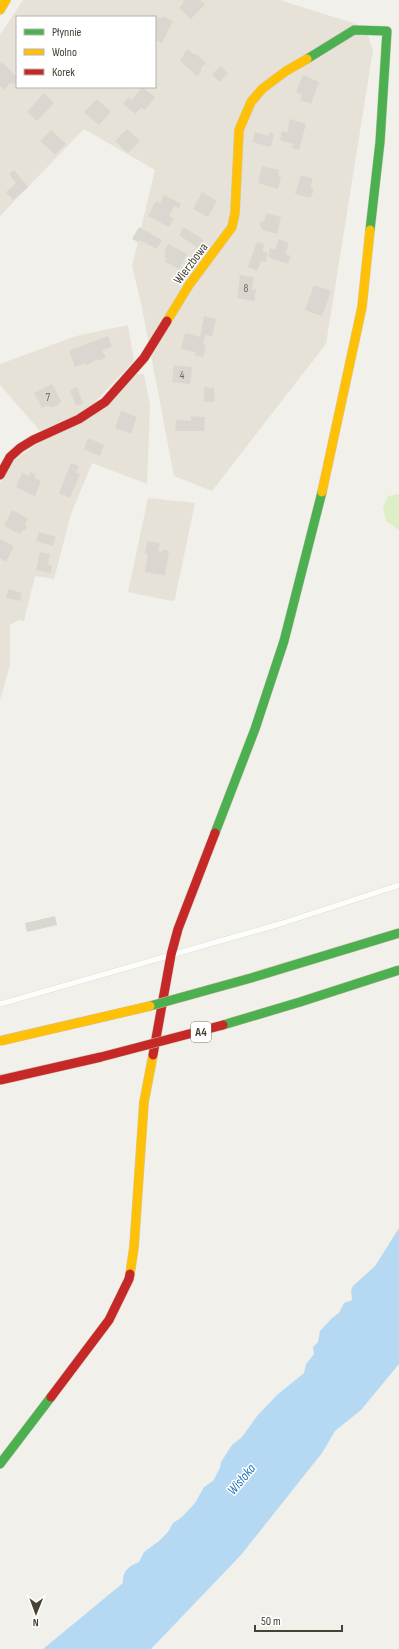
<svg xmlns="http://www.w3.org/2000/svg" width="399" height="1649" font-family="'Sofia Sans Condensed',sans-serif">
	<style>
		.residential { fill: #e6e2d7; fill-rule: evenodd }
		.green { fill: #deeec7 }
		.water { fill: #b6d9f3 }
		.building { fill: #dad7d0 }
		.lines { fill: none; stroke-linecap: round; stroke-linejoin: round }
		.lane-casing { stroke: #d0cdc7; stroke-width: 6 }
		.fast-casing { stroke: #d1cdc0; stroke-width: 10 }
		.slow-casing { stroke: #d1cdc0; stroke-width: 10 }
		.jam-casing { stroke: #d1cdc0; stroke-width: 10 }
		.lane { stroke: #fdfdfc; stroke-width: 5.5 }
		.fast { stroke: #4caf50; stroke-width: 9 }
		.slow { stroke: #ffc107; stroke-width: 9 }
		.jam { stroke: #c62828; stroke-width: 9 }
		.fast-bridge-casing { stroke: #ccbea2; stroke-width: 10; stroke-linecap: butt }
		.slow-bridge-casing { stroke: #ccbea2; stroke-width: 10; stroke-linecap: butt }
		.jam-bridge-casing { stroke: #ccbea2; stroke-width: 10; stroke-linecap: butt }
		.fast-bridge { stroke: #4caf50; stroke-width: 9 }
		.slow-bridge { stroke: #ffc107; stroke-width: 9 }
		.jam-bridge { stroke: #c62828; stroke-width: 9 }
		.labels { text-anchor: middle; stroke-width: 3; stroke-linejoin: round; paint-order: stroke }
		.number-label { font-size: 11px; fill: #6e685d }
		.shield { fill: #fff; stroke: #7f7a72; stroke-width: 1 }
		.shield-label { font-size: 12px; font-weight: bold; fill: #484135 }
		.street-label { font-size: 13px; fill: #484135; stroke: #fff }
		.water-label { font-size: 14px; font-style: italic; fill: #2378bf; stroke: #fff }
	</style>
	<rect width="100%" height="100%" fill="#f2f0ea"/>
	<g class="residential">
		<path d="M 23,0 L 280,0 L 365,27 L 373,50 L 326,344 L 212,491 L 174,476 L 141,303 L 132,266 L 155,170 L 84,129 L 0,216 L 0,35 ZM 17,17 L 155,17 L 155,87 L 17,87 Z"/>
		<polygon points="128,325 134,361 87,410 40,431 0,385 0,364 76,336"/>
		<polygon points="137,374 144,374 150,405 147,484 92,463 71,514 54,579 35,576 24,621 19,620 10,625 10,665 0,700 0,483 10,463"/>
		<polygon points="148,498 195,503 175,599 172,601 128,592"/>
	</g>
	<polygon class="green" points="399,494 399,530 386,521 383,508 388,496"/>
	<path class="water" d="M 399,1228 L 399,1364 L 361,1410 L 335,1431 L 322,1453 L 241,1555 L 151,1649 L 43,1649 L 123,1583 C 122,1571 129,1566 139,1562 L 144,1552 L 159,1541 L 168,1532 L 173,1523 L 182,1517 L 195,1503 L 204,1487 L 213,1481 L 220,1468 L 221,1462 L 232,1445 L 242,1437 L 257,1416 L 277,1395 L 304,1373 L 306,1364 L 314,1354 L 313,1347 L 318,1342 L 320,1331 L 332,1318 L 339,1313 L 344,1303 L 352,1300 L 351,1290 L 353,1286 L 375,1266 Z"/>
	<g class="building">
		<polygon points="182,0 200,0 205,4 191,19 179,8 184,2"/>
		<polygon points="152,15 161,19 162,16 173,21 162,43 155,40 157,36 155,35 155,17 151,17"/>
		<polygon points="187,49 193,54 196,54 206,63 201,68 201,71 197,76 180,61"/>
		<polygon points="2,62 17,77 17,80 14,84 10,83 4,90 0,86 0,64"/>
		<polygon points="221,66 228,74 219,82 212,74"/>
		<polygon points="303,75 319,82 311,104 300,100 302,95 296,92"/>
		<polygon points="142,87 155,97 145,110 141,107 136,114 123,104 129,97 132,100"/>
		<polygon points="44,93 54,103 37,121 27,112"/>
		<polygon points="97,99 111,112 99,125 84,112"/>
		<polygon points="289,119 306,124 299,150 292,148 293,144 280,140 282,131 288,132"/>
		<polygon points="127,129 140,141 128,153 115,141"/>
		<polygon points="51,130 66,144 55,155 40,141"/>
		<polygon points="255,132 269,136 269,132 274,134 271,147 252,142"/>
		<polygon points="262,166 279,170 278,176 281,177 278,189 258,183"/>
		<polygon points="14,170 28,187 13,200 6,192 16,183 9,174"/>
		<polygon points="301,175 313,179 310,187 314,189 311,198 295,194"/>
		<polygon points="202,192 217,201 208,217 193,209"/>
		<polygon points="164,195 181,204 179,208 174,206 169,216 174,218 169,227 148,216 156,201 160,203"/>
		<polygon points="266,213 281,217 277,234 262,230 262,228 260,227 261,221 264,222"/>
		<polygon points="139,227 162,240 157,249 139,240 138,242 132,239"/>
		<polygon points="184,227 203,240 198,248 179,235"/>
		<polygon points="279,239 289,243 285,254 291,256 288,264 268,257 270,248 275,250"/>
		<polygon points="257,242 265,244 262,252 267,252 266,262 261,261 257,271 248,267"/>
		<polygon points="168,244 187,254 179,269 165,262 167,258 164,257 166,253 164,252"/>
		<polygon points="240,275 254,277 252,289 256,289 254,301 237,298"/>
		<polygon points="314,285 331,291 322,316 305,310"/>
		<polygon points="204,316 216,319 212,336 205,335 203,344 206,345 203,357 195,356 196,352 181,349 185,333 200,337"/>
		<polygon points="108,336 112,347 102,350 106,358 98,361 97,359 86,366 85,363 75,367 69,351"/>
		<polygon points="174,365 192,367 190,384 172,382"/>
		<polygon points="52,384 61,401 58,405 54,407 50,407 49,405 42,408 34,393"/>
		<polygon points="77,387 83,403 76,406 70,390"/>
		<polygon points="204,387 214,388 215,402 204,402"/>
		<polygon points="121,411 137,417 131,434 115,428"/>
		<polygon points="191,416 205,417 204,431 175,431 176,420 191,421"/>
		<polygon points="88,438 104,445 100,456 84,449"/>
		<polygon points="71,463 79,466 76,473 80,474 70,498 59,493"/>
		<polygon points="30,472 36,475 34,478 41,481 35,496 16,487 22,473 29,476"/>
		<polygon points="12,510 28,518 25,525 27,527 25,531 23,530 20,534 4,526"/>
		<polygon points="39,532 56,537 53,546 36,541"/>
		<polygon points="0,539 14,546 6,562 0,558"/>
		<polygon points="147,541 160,543 158,551 162,552 162,549 169,551 165,575 145,572 148,554 145,553"/>
		<polygon points="40,552 50,554 48,565 52,566 51,573 36,570"/>
		<polygon points="8,589 22,593 20,601 6,598"/>
		<polygon points="55,916 57,925 27,932 25,923"/>
	</g>
	<g class="lines">
		<g class="lane-casing">
			<polyline id="lane" points="0,1004 283,923 399,885"/>
		</g>
		<g class="fast-casing">
			<g id="fast">
				<polyline points="307,59 354,30 387,31 380,142 370,230"/>
				<polyline points="215,833 255,729 284,641 322,492"/>
				<polyline points="0,1464 51,1397"/>
			</g>
		</g>
		<g class="slow-casing">
			<g id="slow">
				<polyline points="0,10 6,0"/>
				<polyline points="167,321 189,285 232,227 235,213 239,130 251,102 262,89 286,71 307,59"/>
				<polyline points="322,492 362,307 370,230"/>
				<polyline points="130,1274 134,1247 144,1102 153,1055"/>
			</g>
		</g>
		<g class="jam-casing">
			<g id="jam">
				<polyline points="0,475 10,457 20,448 33,440 79,419 105,402 144,358 167,321"/>
				<polyline points="153,1055 171,955 178,929 215,833"/>
				<polyline points="51,1397 109,1320 129,1279 130,1274"/>
			</g>
		</g>
		<use href="#lane" class="lane"/>
		<use href="#fast" class="fast"/>
		<use href="#slow" class="slow"/>
		<use href="#jam" class="jam"/>
		<g class="fast-bridge-casing">
			<g id="fast-bridge">
				<polyline points="150,1006 251,978 399,933"/>
				<polyline points="223,1025 300,1002 399,970"/>
			</g>
		</g>
		<g class="slow-bridge-casing">
			<polyline id="slow-bridge" points="0,1041 150,1006"/>
		</g>
		<g class="jam-bridge-casing">
			<polyline id="jam-bridge" points="0,1080 101,1057 223,1025"/>
		</g>
		<use href="#fast-bridge" class="fast-bridge"/>
		<use href="#slow-bridge" class="slow-bridge"/>
		<use href="#jam-bridge" class="jam-bridge"/>
	</g>
	<g class="labels">
		<g class="number-label">
			<text x="246" y="292">8</text>
			<text x="182" y="379">4</text>
			<text x="48" y="401">7</text>
		</g>
		<rect class="shield" x="191" y="1022" width="20" height="20" rx="3"/>
		<g class="shield-label">
			<text x="201" y="1036">A4</text>
		</g>
		<g class="street-label">
			<text transform="translate(190 263) rotate(-53)" y="5">Wierzbowa</text>
		</g>
		<g class="water-label">
			<text transform="translate(241 1479) rotate(-50)" y="5">Wisłoka</text>
		</g>
	</g>
	<rect x="16" y="16" width="140" height="72" fill="#ffffff" stroke="#b6b3ae"/>
	<rect x="24" y="29" width="20" height="6" fill="#4caf50" stroke="#b6b3ae"/>
	<text x="52" y="36" font-size="12" fill="#484135">Płynnie</text>
	<rect x="24" y="49" width="20" height="6" fill="#ffc107" stroke="#b6b3ae"/>
	<text x="52" y="56" font-size="12" fill="#484135">Wolno</text>
	<rect x="24" y="69" width="20" height="6" fill="#c62828" stroke="#b6b3ae"/>
	<text x="52" y="76" font-size="12" fill="#484135">Korek</text>
	<g transform="translate(36 1613) rotate(181)" stroke="#ffffff" stroke-width="3" paint-order="stroke">
	<path d="M0-3L7 15L0 10L-7 15Z" fill="#484135"/>
	<text y="-6" font-size="11" font-weight="bold" text-anchor="middle" fill="#484135">N</text>
	</g>
	<path d="M255 1625v6h87v-6" fill="none" stroke="#484135" stroke-width="2"/>
	<text x="261" y="1625" font-size="12" fill="#484135" stroke="#ffffff" stroke-width="3" paint-order="stroke">50 m</text>
</svg>
